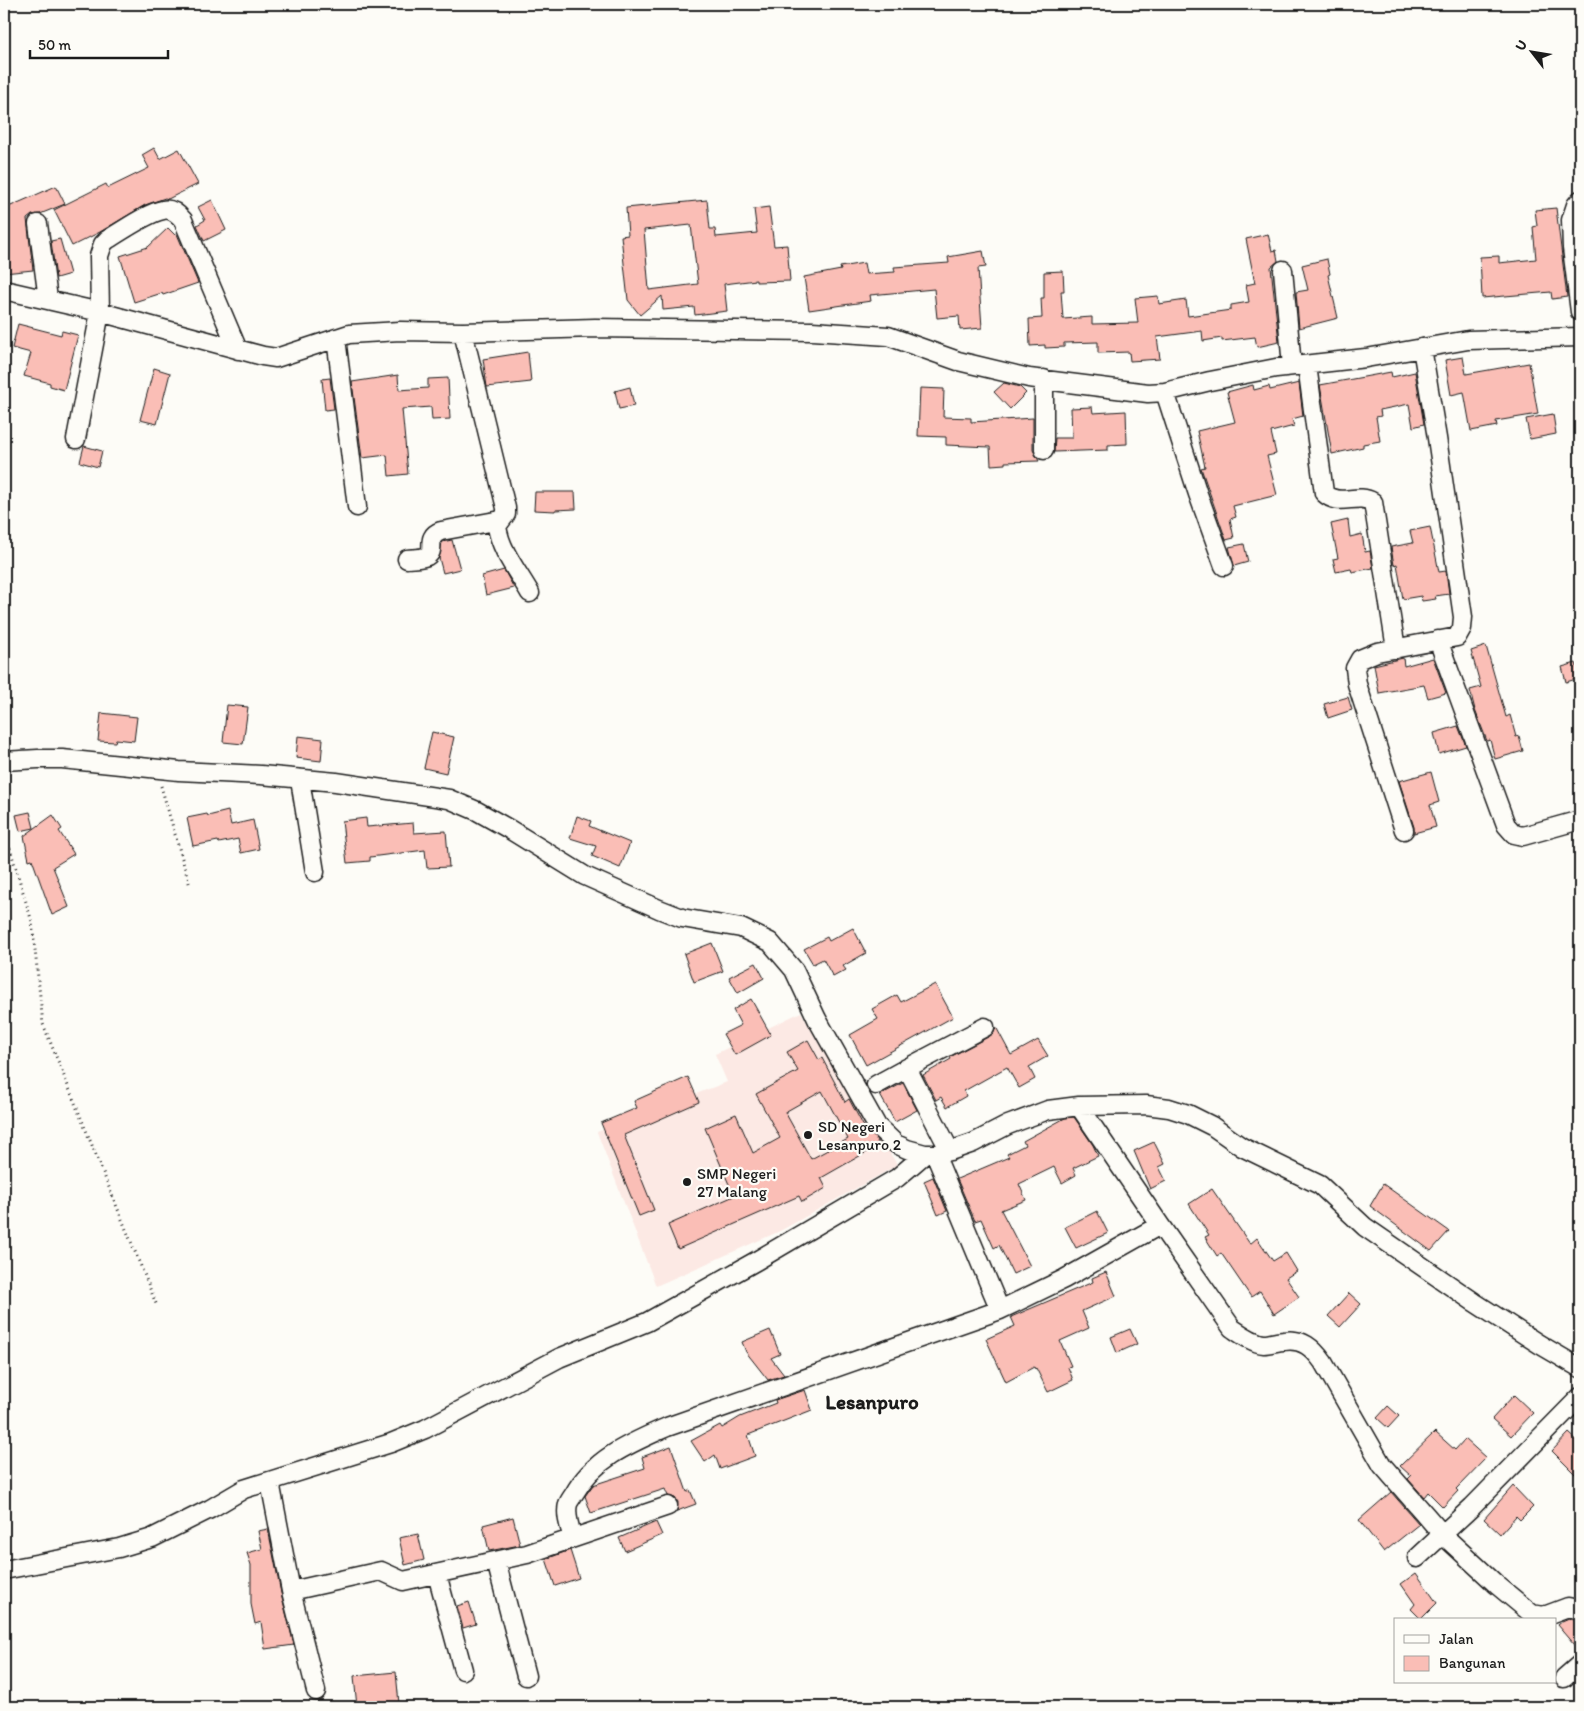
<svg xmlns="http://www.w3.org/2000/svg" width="1584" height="1711" viewBox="0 0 1584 1711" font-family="Itim,sans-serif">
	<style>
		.built { fill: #fce9e4 }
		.building { fill: #fabeb6; stroke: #1c1c1c; fill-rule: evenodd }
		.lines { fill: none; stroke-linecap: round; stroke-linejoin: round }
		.minor-casing { stroke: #1c1c1c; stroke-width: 21 }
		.path { stroke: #1c1c1c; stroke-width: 3; stroke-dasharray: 1 4; stroke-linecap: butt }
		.minor { stroke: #fdfcf7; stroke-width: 18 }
		.poi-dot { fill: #1c1c1c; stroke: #fdfcf7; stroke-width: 2 }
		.labels { text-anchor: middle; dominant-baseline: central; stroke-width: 4.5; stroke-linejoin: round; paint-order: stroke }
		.poi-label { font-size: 16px; fill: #1c1c1c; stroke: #fdfcf7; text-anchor: start }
		.district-label { font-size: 21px; font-weight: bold; fill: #1c1c1c; stroke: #fdfcf7 }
	</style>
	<rect width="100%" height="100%" fill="#fdfcf7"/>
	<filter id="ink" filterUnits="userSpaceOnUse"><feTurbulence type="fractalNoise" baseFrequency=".02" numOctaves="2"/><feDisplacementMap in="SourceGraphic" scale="10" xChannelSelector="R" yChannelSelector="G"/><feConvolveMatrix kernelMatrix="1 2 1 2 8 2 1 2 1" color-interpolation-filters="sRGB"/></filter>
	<g filter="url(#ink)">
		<!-- built -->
		<path class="built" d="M801,1012L828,1059L897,1164L894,1167L780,1231L656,1286L597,1132L727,1082L715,1054Z"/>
		<!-- building -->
		<path class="building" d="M154,148L160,159L179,149L198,184L168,199L165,198L145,205L100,232L72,246L54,210L106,184L108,188L149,168L142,155Z
			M56,186L65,204L40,214L32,215L27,219L33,270L4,273V209Z
			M212,200L226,230L204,241L197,225L205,220L198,207Z
			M707,200L710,229H715L716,237L757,233L754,209L769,207L774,246L787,245L790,281L756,282V280L724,284L727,311L695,315L694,307L663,310L662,296L640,315L628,300L621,236L628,235L626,208ZM691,225L698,284L649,290L644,230Z
			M1556,208L1567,297L1552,299L1551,292L1482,298L1480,257L1499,256V263L1536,259L1533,227L1537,226L1535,210Z
			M168,228L175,235L177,234L198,283L163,295L162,293L134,302L120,256L148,247Z
			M1268,234L1272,251L1276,250L1278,261L1271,267L1279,342L1257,347L1255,337L1222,341V338L1203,341L1202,331L1157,337L1160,359L1130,361L1129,352L1098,353V342L1064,343V347L1045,348V345L1030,346L1029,319L1042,318L1041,298H1044V272L1063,271L1064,291H1061L1063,319L1092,317V324L1138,323L1135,298L1158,296L1159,304L1186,300L1188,316L1231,310V305L1249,302L1246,285L1255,283L1246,239Z
			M60,239L70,274L56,278L51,241Z
			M983,251L986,267L978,268L982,328L960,330L959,316L937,318L934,289L870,295L871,301L809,310L804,277L841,270L840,267L864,263L866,274L895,272L894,267L949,263L948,257Z
			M1327,259L1330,274L1328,275L1338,318L1299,328L1296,292L1308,290L1302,265Z
			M18,324L61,335L62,331L78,335L64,390L50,386V383L24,376L31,353L12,348Z
			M528,352L531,382L487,387L483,359Z
			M1463,357L1466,374L1529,363L1538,414L1496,421L1497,426L1471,431L1464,392L1451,395L1445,360Z
			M154,368L170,373L157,424L140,420Z
			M1391,372L1392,377L1415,372L1424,424L1413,427L1409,404L1380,410L1381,416L1376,417L1380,441L1363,444V447L1332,454L1320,385Z
			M398,375L399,390L428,388V379L448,378L450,419L432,420L431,407L402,409L408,474L389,476L387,455L362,458L352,382Z
			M330,378L334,409L325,410L322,379Z
			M1004,383L1020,387L1026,393L1010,409L994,392Z
			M1299,383L1303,416L1292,419L1294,426L1271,432L1276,454L1267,456L1277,495L1233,506L1236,517L1230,519L1234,538L1226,540L1201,468L1205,467L1197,431L1235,422L1227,392L1253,385L1254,390L1269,386L1270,390Z
			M630,387L634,406L619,409L615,391Z
			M920,388L944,389L943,417L971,418V422L1033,418V450L1039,461L1005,462V464L991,465L990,447L946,445V437L918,436Z
			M1092,407L1093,413L1126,411L1127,444L1108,445V450L1054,452L1055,438H1072L1071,408Z
			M1553,414L1556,434L1530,439L1526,419Z
			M84,446L102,451L98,467L80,462Z
			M535,492H575L576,509L555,510V511L534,510Z
			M1348,520L1350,537L1362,534L1365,552L1370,551L1373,568L1352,572L1351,569L1336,572L1333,559L1338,558L1331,524Z
			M1430,527L1439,572L1446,571L1449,594L1435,596L1436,599L1422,601L1421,596L1403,599L1397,564L1394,565L1391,547L1413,543L1410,531Z
			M452,540L460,569L443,573L439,558L442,542Z
			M1244,544L1248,562L1234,566L1229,547Z
			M504,570L514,588L486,595L482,576Z
			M1486,646L1506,717L1510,715L1516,737L1519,736L1523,751L1495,759L1490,740L1487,741L1475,710L1470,690L1481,687L1471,651Z
			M1403,658L1404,666L1433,658L1446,693L1428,698L1424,685L1379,693L1374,665Z
			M1576,663L1580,678L1566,682L1562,667Z
			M1348,697L1352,710L1328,718L1324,704Z
			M227,705L248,707L243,744L223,742Z
			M101,713L137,717L134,741L116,739L115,742L98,741Z
			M1458,726L1466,746L1439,754L1434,733Z
			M432,732L454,737L446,773L424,768Z
			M298,736L323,739L321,761L296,758Z
			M1431,772L1439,802L1430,805L1436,827L1414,833V827L1399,781Z
			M228,811L231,825L253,820L259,849L241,853L238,839L219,843L218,841L193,846L187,818L207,814L208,816Z
			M30,812L34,828L20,831L16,815Z
			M53,815L62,829L59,831L74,854L53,867L69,907L52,915L32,859L29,860L24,836Z
			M577,816L591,821L589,826L630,843L620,868L592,856L596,846L570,838Z
			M366,818L367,827L413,823L414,833L446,831L449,867L427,868L425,850L370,857V861L347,863L342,821Z
			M853,928L866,953L843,966L846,970L833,977L823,959L813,964L804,949L827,937L829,941Z
			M712,943L723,971L694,982L684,954Z
			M756,963L764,978L738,993L729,977Z
			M935,984L953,1017L866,1065L850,1035L878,1019L872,1009L897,995L901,1002Z
			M751,999L771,1035L735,1055L723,1034L741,1025L733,1010Z
			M996,1027L1011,1055L1038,1040L1048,1056L1029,1067L1035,1079L1019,1088L1007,1067L964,1091L966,1096L947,1107L941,1097L936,1100L923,1075L951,1059L950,1057L990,1036L994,1033Z
			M808,1040L819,1060L822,1058L845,1102L849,1099L865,1129H866L876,1139L879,1145L821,1178L826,1188L802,1202L799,1196L678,1249L668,1225L734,1196L705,1128L736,1114L753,1153L780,1138L756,1094L798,1071L787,1052ZM822,1091L848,1139L811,1159L785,1112Z
			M688,1077L699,1102L624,1135L654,1210L639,1216L601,1123L637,1108L634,1101Z
			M903,1083L917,1110L895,1122L880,1095Z
			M1074,1117L1093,1145L1098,1156L1073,1168L1076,1175L1062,1183L1054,1167L1019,1184L1026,1200L1001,1210L1030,1266L1013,1274L999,1245L994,1248L981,1219L975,1221L957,1179L1009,1157L1007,1154L1025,1145L1023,1141L1065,1118Z
			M1154,1142L1165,1164L1159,1167L1166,1181L1150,1189L1134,1151Z
			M933,1177L947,1211L938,1215L924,1181Z
			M1383,1184L1449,1231L1431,1251L1370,1206Z
			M1212,1189L1250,1244L1257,1238L1273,1261L1286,1253L1297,1271L1286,1278L1299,1297L1274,1314L1260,1291L1251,1297L1221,1253L1217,1256L1205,1237L1209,1235L1189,1204Z
			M1097,1211L1108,1233L1076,1248L1065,1227Z
			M1106,1272L1116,1296L1082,1311L1089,1328L1060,1341L1071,1366L1068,1367L1073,1380L1048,1392L1036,1368L1035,1369L1034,1367L1006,1382L986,1339L1015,1326L1011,1317L1093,1282L1092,1278Z
			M1349,1293L1361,1304L1340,1327L1328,1316Z
			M1130,1329L1137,1344L1117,1353L1111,1337Z
			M770,1330L780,1354L771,1358L784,1375L768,1380L746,1352L742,1342Z
			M805,1390L812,1410L748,1435L755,1456L720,1469L715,1455L705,1462L691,1441L720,1425L722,1428L740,1417L776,1403L775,1400Z
			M1514,1395L1533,1413L1511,1436L1492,1419Z
			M1388,1406L1399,1416L1388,1428L1377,1418Z
			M1435,1432L1455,1450L1465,1439L1486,1458L1456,1489L1458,1491L1443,1507L1428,1492L1424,1497L1408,1479L1411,1476L1400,1466Z
			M1569,1433L1580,1443V1479L1552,1451Z
			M671,1446L687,1492L690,1490L696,1504L677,1511L678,1502L675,1498L668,1496L665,1489L591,1513L585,1496L593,1485L645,1468L642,1457Z
			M1513,1486L1533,1507L1520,1520L1516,1516L1500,1534L1484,1519Z
			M1391,1492L1419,1524L1384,1552L1359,1520Z
			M513,1517L520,1545L489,1551L483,1525Z
			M656,1522L662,1535L625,1551L619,1538Z
			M268,1529L281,1593L294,1645L265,1649L261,1622L255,1624L251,1604V1565L247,1553L262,1549L258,1531Z
			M418,1534L424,1560L405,1565L399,1538Z
			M570,1550L579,1578L555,1586L546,1559Z
			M1416,1573L1437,1603L1421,1619L1411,1609L1415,1604L1401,1584Z
			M469,1602L476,1624L463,1628L457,1606Z
			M1569,1618L1580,1622V1652L1557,1625L1562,1621Z
			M396,1672L399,1704L357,1707L354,1676Z"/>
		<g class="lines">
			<defs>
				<path id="minor" d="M1580,200L1576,205L1571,220L1572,248L1580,312
					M38,224L48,299
					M1283,270L1292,366
					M4,290L100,312L263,356L276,358L349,334L400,331L463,332L595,328L812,331L888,336L958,361L1029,378L1148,393L1165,392L1210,381L1276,368L1366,358L1468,340L1580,337
					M463,332L506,508V514L497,526C500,550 518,572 530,593
					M336,338L357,507
					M1307,365L1324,493C1340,508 1356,492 1373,502L1396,649
					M1165,392L1198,494L1224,566
					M76,439L100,312L99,256L103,244L107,240C120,232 149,212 163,210C171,208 178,214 183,220L238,350
					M1044,450V379
					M407,559C413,558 421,559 427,556C437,550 424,537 441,531L501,520
					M1438,640L1506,825L1514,834L1523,836L1580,820
					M4,761L38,759H62L179,771L261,775L336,782L449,799L477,811L509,829L585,876L659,909L682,918L741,928L770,942L794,970L817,1019L877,1126L896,1144L907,1149L925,1154H935L950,1151L973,1143L1008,1125L1048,1110L1079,1106L1146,1105L1169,1108L1188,1114L1212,1126L1242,1147L1320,1185L1365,1227L1474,1302L1539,1344L1580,1368
					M300,780L315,872
					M1404,830L1357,684L1355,668L1360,659L1377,652L1457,637L1462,628L1463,617L1437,438L1422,348
					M876,1085L907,1068
					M1079,1106L1160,1225L1232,1328C1241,1334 1253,1343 1264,1344C1270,1344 1278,1341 1284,1341C1302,1338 1313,1348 1323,1362L1382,1465L1443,1535L1497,1585L1532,1614L1544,1616L1568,1607L1577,1609L1580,1612
					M950,1151L907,1068L985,1027
					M935,1154L1000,1310
					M270,1482L291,1591L316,1691
					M573,1538C570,1528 565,1515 568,1504C569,1501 572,1497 574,1494C594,1458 631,1443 667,1427L1000,1310L1064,1279L1160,1225
					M1417,1558L1472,1507L1580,1397
					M496,1561L526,1676
					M4,1570L119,1548L152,1538L210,1509L244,1489L391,1443L425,1429L559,1358L647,1322L756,1261L897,1178L925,1154
					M437,1574L463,1670
					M291,1591L381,1571L403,1581L527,1554L668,1506
					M1564,1678L1580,1664"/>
			</defs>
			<!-- minor casing -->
			<use href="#minor" class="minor-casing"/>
			<!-- path -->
			<path class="path" d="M161,786L190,886
				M4,829L32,922L43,1024L157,1306"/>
			<!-- minor -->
			<use href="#minor" class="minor"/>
		</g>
	</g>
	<!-- markers -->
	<g class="poi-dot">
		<circle cx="808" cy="1135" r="5"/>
		<circle cx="687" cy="1182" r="5"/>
	</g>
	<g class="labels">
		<!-- poi labels -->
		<g class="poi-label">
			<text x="818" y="1126">SD Negeri<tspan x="818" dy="18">Lesanpuro 2</tspan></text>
			<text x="697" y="1173">SMP Negeri<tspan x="697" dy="18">27 Malang</tspan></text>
		</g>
		<!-- district labels -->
		<g class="district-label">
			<text x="872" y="1401">Lesanpuro</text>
		</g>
	</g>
	<!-- margin -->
	<rect width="1584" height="1711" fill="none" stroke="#fdfcf7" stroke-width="20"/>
	<rect x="10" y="10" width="1564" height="1691" fill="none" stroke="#1c1c1c" stroke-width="2" filter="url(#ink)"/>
	<!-- legend -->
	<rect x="1394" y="1618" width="162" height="65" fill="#fdfcf7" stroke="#a3a29f"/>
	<rect x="1404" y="1635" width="25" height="8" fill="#fdfcf7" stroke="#a3a29f"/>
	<text x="1439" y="1644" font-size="15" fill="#1c1c1c">Jalan</text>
	<rect x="1404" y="1656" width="25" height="15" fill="#fabeb6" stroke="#a3a29f"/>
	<text x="1439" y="1668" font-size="15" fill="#1c1c1c">Bangunan</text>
	<!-- north arrow -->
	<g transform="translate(1532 52) rotate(301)" stroke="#fdfcf7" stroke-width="4" paint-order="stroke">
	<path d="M0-4L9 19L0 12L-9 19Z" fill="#1c1c1c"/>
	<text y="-8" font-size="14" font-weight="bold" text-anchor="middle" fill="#1c1c1c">U</text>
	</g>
	<!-- scale -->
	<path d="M30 50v8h138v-8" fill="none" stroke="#1c1c1c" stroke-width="2.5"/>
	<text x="38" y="50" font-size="15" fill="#1c1c1c" stroke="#fdfcf7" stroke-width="4" paint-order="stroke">50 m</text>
</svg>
